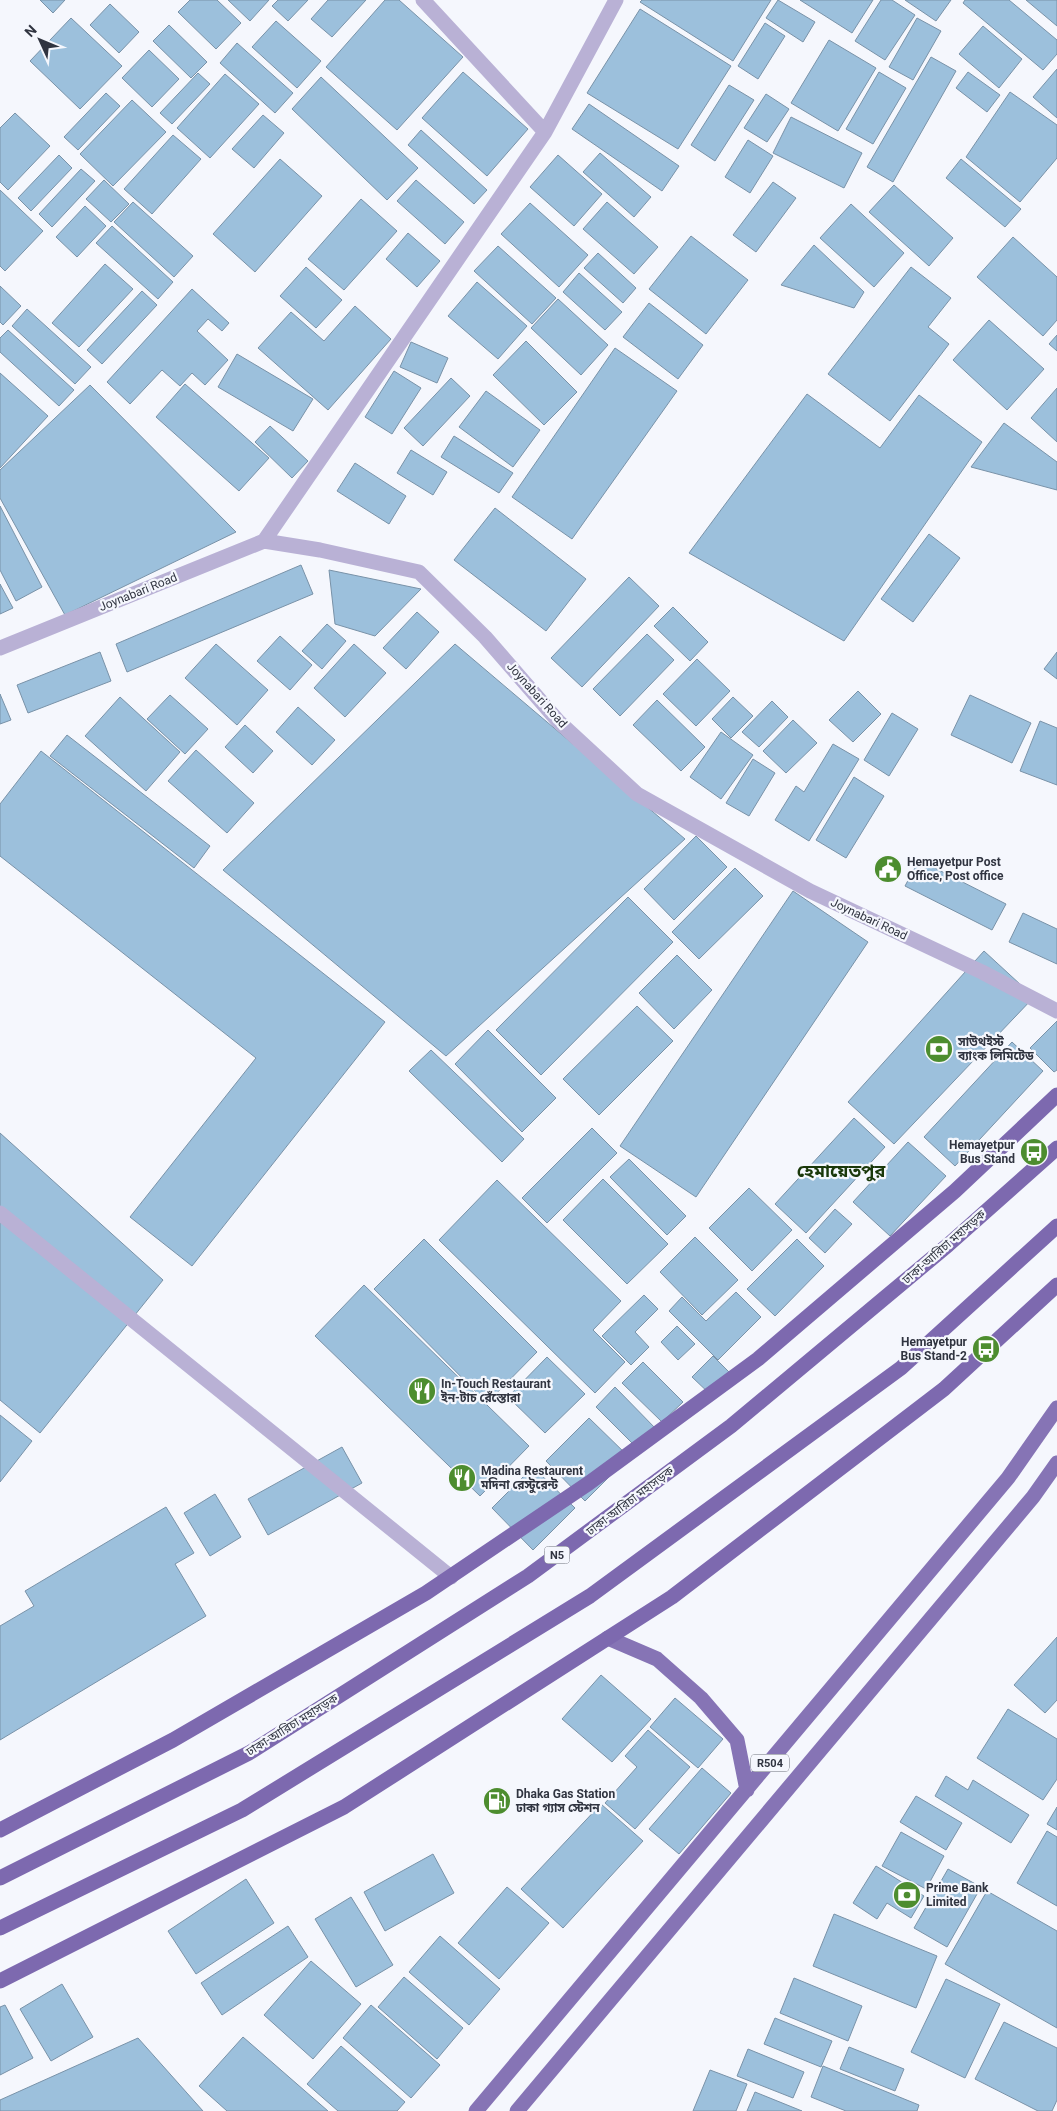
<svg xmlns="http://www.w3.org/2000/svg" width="1057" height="2111" viewBox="0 0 1057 2111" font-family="Roboto,'Noto Sans Bengali',sans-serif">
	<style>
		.building { fill: #9cc0dc; stroke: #7992a8 }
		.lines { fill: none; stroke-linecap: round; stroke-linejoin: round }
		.minor { stroke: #b9b1d5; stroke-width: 15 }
		.primary { stroke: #8674b5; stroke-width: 15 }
		.trunk { stroke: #7d69af; stroke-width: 15 }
		.labels { text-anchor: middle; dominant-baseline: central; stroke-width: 4.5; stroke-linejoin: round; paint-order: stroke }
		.shield { fill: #f5f7fd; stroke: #6b6e79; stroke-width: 1 }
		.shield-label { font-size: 11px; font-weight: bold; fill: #303440 }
		.street-label { font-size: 12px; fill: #303440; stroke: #f5f7fd }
		.poi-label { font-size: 12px; font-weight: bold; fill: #303440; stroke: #f5f7fd; text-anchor: start }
		.district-label { font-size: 18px; font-weight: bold; fill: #1a380a; stroke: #f5f7fd }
	</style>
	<rect width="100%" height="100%" fill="#f5f7fd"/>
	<!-- building -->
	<path class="building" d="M40,0H65L53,13Z
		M190,0H217L241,23L216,49L178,12Z
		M228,0H269L250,21Z
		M278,0H308L288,21L272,6Z
		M328,0H366L332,37L311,19Z
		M385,0H399L463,57L397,130L326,67Z
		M642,0H771L733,61L640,2Z
		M778,0L815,22L803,42L766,18Z
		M800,0H873L852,33Z
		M881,0H892L915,15L885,60L855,41Z
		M905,0H951L936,21Z
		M965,0H1009L1057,40V54L1043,70L963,3Z
		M1026,0H1057V26Z
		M110,4L139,32L119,53L90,25Z
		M640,9L731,66L678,149L587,93Z
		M71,18L122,66L80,109L30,61Z
		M917,18L941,31L913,80L889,67Z
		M276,21L321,61L297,88L252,47Z
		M765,23L785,36L758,79L738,66Z
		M169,25L207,62L191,78L153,41Z
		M983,26L1022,59L999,88L959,54Z
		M829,40L876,68L838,131L791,103Z
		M237,43L293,93L275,113L220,63Z
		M149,50L179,79L152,107L122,78Z
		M931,57L956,71L893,182L867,167Z
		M1057,69V118L1033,97Z
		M463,72L528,129L487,176L422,118Z
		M879,72L906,88L873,144L846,129Z
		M968,72L1000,95L987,112L956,88Z
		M198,73L210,84L172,124L160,113Z
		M225,74L259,104L210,158L177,128Z
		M321,77L418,168L387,200L292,109Z
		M729,85L754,100L715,161L691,145Z
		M1010,92L1057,125V158L1020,202L966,157Z
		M106,93L120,106L78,150L64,137Z
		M766,94L789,109L767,142L744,128Z
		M132,100L166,132L113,186L80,154Z
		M589,104L679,166L662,191L572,129Z
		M15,113L50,146L8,190L0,182V128Z
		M263,115L284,133L254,168L232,149Z
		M791,117L862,153L844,188L773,153Z
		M421,130L487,190L474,204L408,145Z
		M173,135L201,159L152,214L124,189Z
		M748,140L773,156L750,193L725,177Z
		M600,153L651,197L634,217L583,172Z
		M59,155L72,168L31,211L18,198Z
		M558,155L602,194L574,226L530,187Z
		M280,159L322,196L255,272L213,234Z
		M961,159L1021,209L1005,227L946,178Z
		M81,169L95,181L52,227L39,214Z
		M104,180L129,204L111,222L86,199Z
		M416,180L464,222L445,244L397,201Z
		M773,182L796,198L756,252L733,235Z
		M894,185L953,238L929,266L869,212Z
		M0,190L43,231L5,271L0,266Z
		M361,199L397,231L344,290L308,259Z
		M133,202L193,256L174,277L114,222Z
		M607,202L658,247L634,274L583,229Z
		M530,203L588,255L559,287L501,234Z
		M851,204L904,253L874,287L820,238Z
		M85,206L106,226L77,257L56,237Z
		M112,226L173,282L158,299L96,243Z
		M408,233L440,261L417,287L386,259Z
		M691,236L748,280L706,334L649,289Z
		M1013,237L1057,277V320L1043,336L977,277Z
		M814,245L864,292L854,308L781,285Z
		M498,246L556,298L532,324L474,271Z
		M598,253L636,288L623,303L584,268Z
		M105,264L133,289L79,347L52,323Z
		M306,267L342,300L316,328L280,296Z
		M911,267L951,298L928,327L949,344L890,421L828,374Z
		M579,273L622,312L605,330L563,292Z
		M477,282L527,326L498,359L448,316Z
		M0,286L21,306L3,325L0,322Z
		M192,289L229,323L222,331L208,319L197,331L228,360L205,385L192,373L180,386L162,370L130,404L107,382Z
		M142,291L157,305L102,364L87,350Z
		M558,299L608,345L581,375L531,328Z
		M649,303L703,345L678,379L623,337Z
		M355,306L391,339L328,410L258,348L291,312L324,341Z
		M27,309L91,367L75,384L12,326Z
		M989,320L1044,369L1007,410L953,360Z
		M8,330L74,390L59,406L0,352V338Z
		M1057,335V351L1049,344Z
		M526,341L577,392L544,425L493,375Z
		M411,342L448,358L437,383L400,367Z
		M615,348L677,391L572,539L512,497Z
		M237,354L313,399L293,431L218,387Z
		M394,371L421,388L392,434L365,417Z
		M0,373L48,416L0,468Z
		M451,378L470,396L423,446L404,428Z
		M185,384L269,458L239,491L156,417Z
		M90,385L236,532L65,615L0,498V470Z
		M1057,388V442L1031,418Z
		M486,391L540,430L513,467L459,427Z
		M807,394L880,448L919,395L982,442L844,641L689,553Z
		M1004,423L1057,462V490L971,467Z
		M270,426L308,461L292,478L255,442Z
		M454,436L513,473L499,493L441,457Z
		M411,450L447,472L433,495L397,473Z
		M355,463L406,496L389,524L337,491Z
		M0,506L42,587L16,601L0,570Z
		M495,508L586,579L546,631L454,560Z
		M929,534L960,558L913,622L881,599Z
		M301,565L313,594L127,672L116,644Z
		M329,570L421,589L375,636L335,624Z
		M629,577L659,606L582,687L551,658Z
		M0,584L13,608L0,614Z
		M673,607L708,642L690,661L654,626Z
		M417,612L439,632L406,669L383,648Z
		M327,624L346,641L322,669L302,651Z
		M647,634L674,660L620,716L593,689Z
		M280,636L312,665L290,690L257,661Z
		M216,644L268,690L237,725L185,678Z
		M354,644L386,673L345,717L314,688Z
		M455,644L685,839L446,1056L223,870Z
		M100,652L111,681L28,713L17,685Z
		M1057,652V679L1044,669Z
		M697,659L730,691L696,726L663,694Z
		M858,691L881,714L853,742L829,720Z
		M0,694L11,720L0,724Z
		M170,695L208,729L185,754L147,719Z
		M970,695L1031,723L1012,763L951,735Z
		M120,697L180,752L146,791L85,736Z
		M733,697L753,716L731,738L712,719Z
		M657,700L705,747L681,771L633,725Z
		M772,701L788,717L759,747L742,732Z
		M298,707L335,740L312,765L276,732Z
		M892,713L918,729L889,776L864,760Z
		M793,720L817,743L786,773L763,751Z
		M1040,721L1057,728V785L1020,771Z
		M245,725L273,751L253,773L225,747Z
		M721,732L753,755L721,799L690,777Z
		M67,735L210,846L194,868L50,756Z
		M833,744L859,759L809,841L775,820L796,786L804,792Z
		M196,750L254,803L227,833L168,781Z
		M41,751L385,1022L192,1266L130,1217L256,1058L0,856V804Z
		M753,759L775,773L749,816L726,803Z
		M854,777L884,796L846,858L816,840Z
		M696,836L727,867L674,920L644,889Z
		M919,860L1006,904L992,930L905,886Z
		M735,868L763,896L699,959L672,932Z
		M793,891L868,942L696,1197L620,1146Z
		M628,897L673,942L541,1075L496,1030Z
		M1023,913L1057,929V964L1009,942Z
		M984,951L1034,997L894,1144L848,1102Z
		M677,955L712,990L674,1029L639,993Z
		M637,1006L673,1041L599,1115L563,1079Z
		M1057,1021V1070L1054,1072L1030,1048Z
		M488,1030L556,1098L522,1132L455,1064Z
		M1012,1042L1043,1071L955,1166L924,1137Z
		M431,1050L524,1139L502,1162L409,1071Z
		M854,1118L885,1147L806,1233L775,1204Z
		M592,1128L617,1153L547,1223L522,1198Z
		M0,1133L163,1280L40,1433L0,1400Z
		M908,1142L946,1176L890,1236L853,1202Z
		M629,1159L686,1216L667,1235L610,1177Z
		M603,1179L668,1244L627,1284L563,1220Z
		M497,1180L621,1301L593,1330L625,1362L595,1393L439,1240Z
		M749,1188L792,1230L752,1271L709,1228Z
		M835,1209L852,1224L825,1253L809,1238Z
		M695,1237L738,1280L702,1315L660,1272Z
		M424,1239L537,1352L487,1403L374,1289Z
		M797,1239L824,1266L775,1316L747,1289Z
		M364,1285L529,1446L480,1496L315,1336Z
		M736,1292L761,1317L718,1360L669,1311L682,1297L706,1321Z
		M644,1295L658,1309L635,1332L649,1347L631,1365L602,1336Z
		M677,1326L695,1344L678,1360L661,1342Z
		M713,1356L733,1376L712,1396L692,1377Z
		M547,1357L585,1394L545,1433L508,1397Z
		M643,1362L683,1402L662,1422L622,1383Z
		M615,1387L658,1431L639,1450L596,1407Z
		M0,1415L32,1441L0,1482Z
		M589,1418L629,1457L585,1501L546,1461Z
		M342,1447L362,1483L268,1535L248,1499Z
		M533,1467L575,1508L533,1550L492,1508Z
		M215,1494L241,1537L210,1556L184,1513Z
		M166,1507L194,1553L175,1564L206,1616L0,1740V1626L34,1606L25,1591Z
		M1057,1637V1700L1045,1713L1014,1685Z
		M601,1675L651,1719L612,1762L562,1719Z
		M675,1698L723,1739L698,1768L650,1727Z
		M1008,1709L1057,1739V1779L1043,1800L977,1758Z
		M648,1730L690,1767L635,1829L605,1803L637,1767L625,1756Z
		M702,1768L731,1793L679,1854L649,1829Z
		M946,1776L968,1790L973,1780L1029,1815L1011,1843L935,1796Z
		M916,1796L962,1823L946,1850L900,1822Z
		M601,1804L643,1841L563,1928L521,1889Z
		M1057,1807V1830L1047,1824Z
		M1047,1831L1057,1837V1906L1017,1883Z
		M901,1832L944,1856L926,1889L882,1866Z
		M433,1854L454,1893L385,1931L364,1892Z
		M876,1866L924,1896L911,1918L887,1903L877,1919L853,1903Z
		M948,1869L981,1887L947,1947L914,1928Z
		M246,1879L274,1923L196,1974L168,1931Z
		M507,1887L549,1923L499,1979L458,1943Z
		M987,1891L1057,1931V2028L945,1964Z
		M351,1897L393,1965L356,1987L315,1919Z
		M834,1914L937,1956L916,2008L813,1966Z
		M288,1926L308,1957L222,2015L201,1983Z
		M440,1936L500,1989L469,2025L409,1972Z
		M311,1961L361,2004L313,2059L264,2015Z
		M404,1977L463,2028L437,2059L378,2007Z
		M794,1978L862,2006L848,2041L780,2013Z
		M946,1979L1000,2004L965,2078L911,2052Z
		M62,1984L93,2037L51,2061L20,2009Z
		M5,2005L33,2058L0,2075V2007Z
		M371,2005L440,2065L411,2098L343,2038Z
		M775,2018L832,2041L821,2067L764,2044Z
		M1004,2022L1057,2048V2100L1052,2111H1038L975,2079Z
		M243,2037L328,2111H227L199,2086Z
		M138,2038L203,2111H0V2100Z
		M341,2046L405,2102L397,2111H338L307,2084Z
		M849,2047L904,2069L895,2091L840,2069Z
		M748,2049L804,2072L793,2098L737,2076Z
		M823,2066L919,2105L917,2111H846L811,2097Z
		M710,2070L747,2084L736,2111H693Z
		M755,2092L802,2111H747Z"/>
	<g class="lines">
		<!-- minor -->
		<path class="minor" d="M423,0L545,132
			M264,541L545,132L616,0
			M0,648L264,541L320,550L419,572L485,637L558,721L637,794L810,891L982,972L1057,1011
			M0,1213L451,1577"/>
		<!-- primary -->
		<path class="primary" d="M608,1638L657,1659L701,1698L737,1740L747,1790
			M476,2111L1008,1478L1057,1408
			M517,2111L1033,1497L1057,1463"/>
		<!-- trunk -->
		<path class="trunk" d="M0,1830L173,1740L426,1593L589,1483L758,1359L955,1191L1057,1095
			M0,1878L249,1753L528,1576L731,1426L948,1245L1057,1148
			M0,1928L242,1810L590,1596L901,1368L1057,1226
			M0,1981L344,1807L672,1597L944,1389L1057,1285"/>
	</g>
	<!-- icons -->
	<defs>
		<symbol id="civic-disc" viewBox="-11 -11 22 22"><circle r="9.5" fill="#4d8d2f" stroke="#f5f7fd"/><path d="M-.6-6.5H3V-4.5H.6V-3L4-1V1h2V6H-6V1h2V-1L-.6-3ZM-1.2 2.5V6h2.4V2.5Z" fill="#fff"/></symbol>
		<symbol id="bank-disc" viewBox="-11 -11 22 22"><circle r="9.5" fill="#4d8d2f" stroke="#f5f7fd"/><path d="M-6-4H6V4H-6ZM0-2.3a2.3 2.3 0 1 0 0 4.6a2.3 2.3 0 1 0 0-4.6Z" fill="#fff"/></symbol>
		<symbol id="bus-disc" viewBox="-11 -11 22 22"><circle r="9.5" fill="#4d8d2f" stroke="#f5f7fd"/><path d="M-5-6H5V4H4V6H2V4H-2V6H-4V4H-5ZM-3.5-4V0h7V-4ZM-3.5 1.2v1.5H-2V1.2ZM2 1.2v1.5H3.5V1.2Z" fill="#fff"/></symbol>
		<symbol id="restaurant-disc" viewBox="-11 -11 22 22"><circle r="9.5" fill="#4d8d2f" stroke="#f5f7fd"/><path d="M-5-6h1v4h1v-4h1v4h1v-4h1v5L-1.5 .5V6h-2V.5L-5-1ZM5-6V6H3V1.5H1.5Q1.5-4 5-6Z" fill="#fff"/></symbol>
		<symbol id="fuel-disc" viewBox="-11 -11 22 22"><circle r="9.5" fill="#4d8d2f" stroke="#f5f7fd"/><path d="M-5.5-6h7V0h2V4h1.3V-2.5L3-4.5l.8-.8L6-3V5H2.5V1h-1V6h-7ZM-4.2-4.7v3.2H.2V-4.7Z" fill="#fff"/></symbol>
	</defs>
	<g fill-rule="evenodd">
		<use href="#civic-disc" x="872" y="853" width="32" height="32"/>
		<use href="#bank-disc" x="923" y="1033" width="32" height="32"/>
		<use href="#bus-disc" x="1018" y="1136" width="32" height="32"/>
		<use href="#bus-disc" x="970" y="1333" width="32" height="32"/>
		<use href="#restaurant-disc" x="406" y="1375" width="32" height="32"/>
		<use href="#restaurant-disc" x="446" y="1462" width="32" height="32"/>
		<use href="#fuel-disc" x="481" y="1785" width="32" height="32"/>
		<use href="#bank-disc" x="891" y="1879" width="32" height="32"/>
	</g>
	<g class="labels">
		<!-- shield labels -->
		<g class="shield">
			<rect x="544.5" y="1546.5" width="25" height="17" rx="4"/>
			<rect x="751" y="1754.5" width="38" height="17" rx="4"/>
		</g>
		<g class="shield-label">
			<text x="557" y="1555">N5</text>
			<text x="770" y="1763">R504</text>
		</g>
		<!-- street labels -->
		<g class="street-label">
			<text transform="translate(138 592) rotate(-22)">Joynabari Road</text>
			<text transform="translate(537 695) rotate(48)">Joynabari Road</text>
			<text transform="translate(869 919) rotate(25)">Joynabari Road</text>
			<text transform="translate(944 1247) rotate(-41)">ঢাকা-আরিচা মহাসড়ক</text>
			<text transform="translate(630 1501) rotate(-37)">ঢাকা-আরিচা মহাসড়ক</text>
			<text transform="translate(292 1725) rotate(-32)">ঢাকা-আরিচা মহাসড়ক</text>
		</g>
		<!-- poi labels -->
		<g class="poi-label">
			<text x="907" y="862">Hemayetpur Post<tspan x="907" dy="14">Office, Post office</tspan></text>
			<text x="958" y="1042">সাউথইস্ট<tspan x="958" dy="14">ব্যাংক লিমিটেড</tspan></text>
			<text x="1015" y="1145" text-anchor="end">Hemayetpur<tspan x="1015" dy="14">Bus Stand</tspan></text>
			<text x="967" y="1342" text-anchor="end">Hemayetpur<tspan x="967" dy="14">Bus Stand-2</tspan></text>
			<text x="441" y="1384">In-Touch Restaurant<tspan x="441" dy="14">ইন-টাচ রেঁস্তোরা</tspan></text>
			<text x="481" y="1471">Madina Restaurent<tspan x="481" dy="14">মদিনা রেস্টুরেন্ট</tspan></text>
			<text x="516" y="1794">Dhaka Gas Station<tspan x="516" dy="14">ঢাকা গ্যাস স্টেশন</tspan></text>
			<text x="926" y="1888">Prime Bank<tspan x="926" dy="14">Limited</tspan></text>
		</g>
		<!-- district labels -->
		<g class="district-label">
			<text x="841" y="1170">হেমায়েতপুর</text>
		</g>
	</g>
	<!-- north arrow -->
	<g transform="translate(40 40) rotate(314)" stroke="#f5f7fd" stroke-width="4" paint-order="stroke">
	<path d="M0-4L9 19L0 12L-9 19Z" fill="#303440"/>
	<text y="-8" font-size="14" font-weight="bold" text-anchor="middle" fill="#303440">N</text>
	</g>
</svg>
